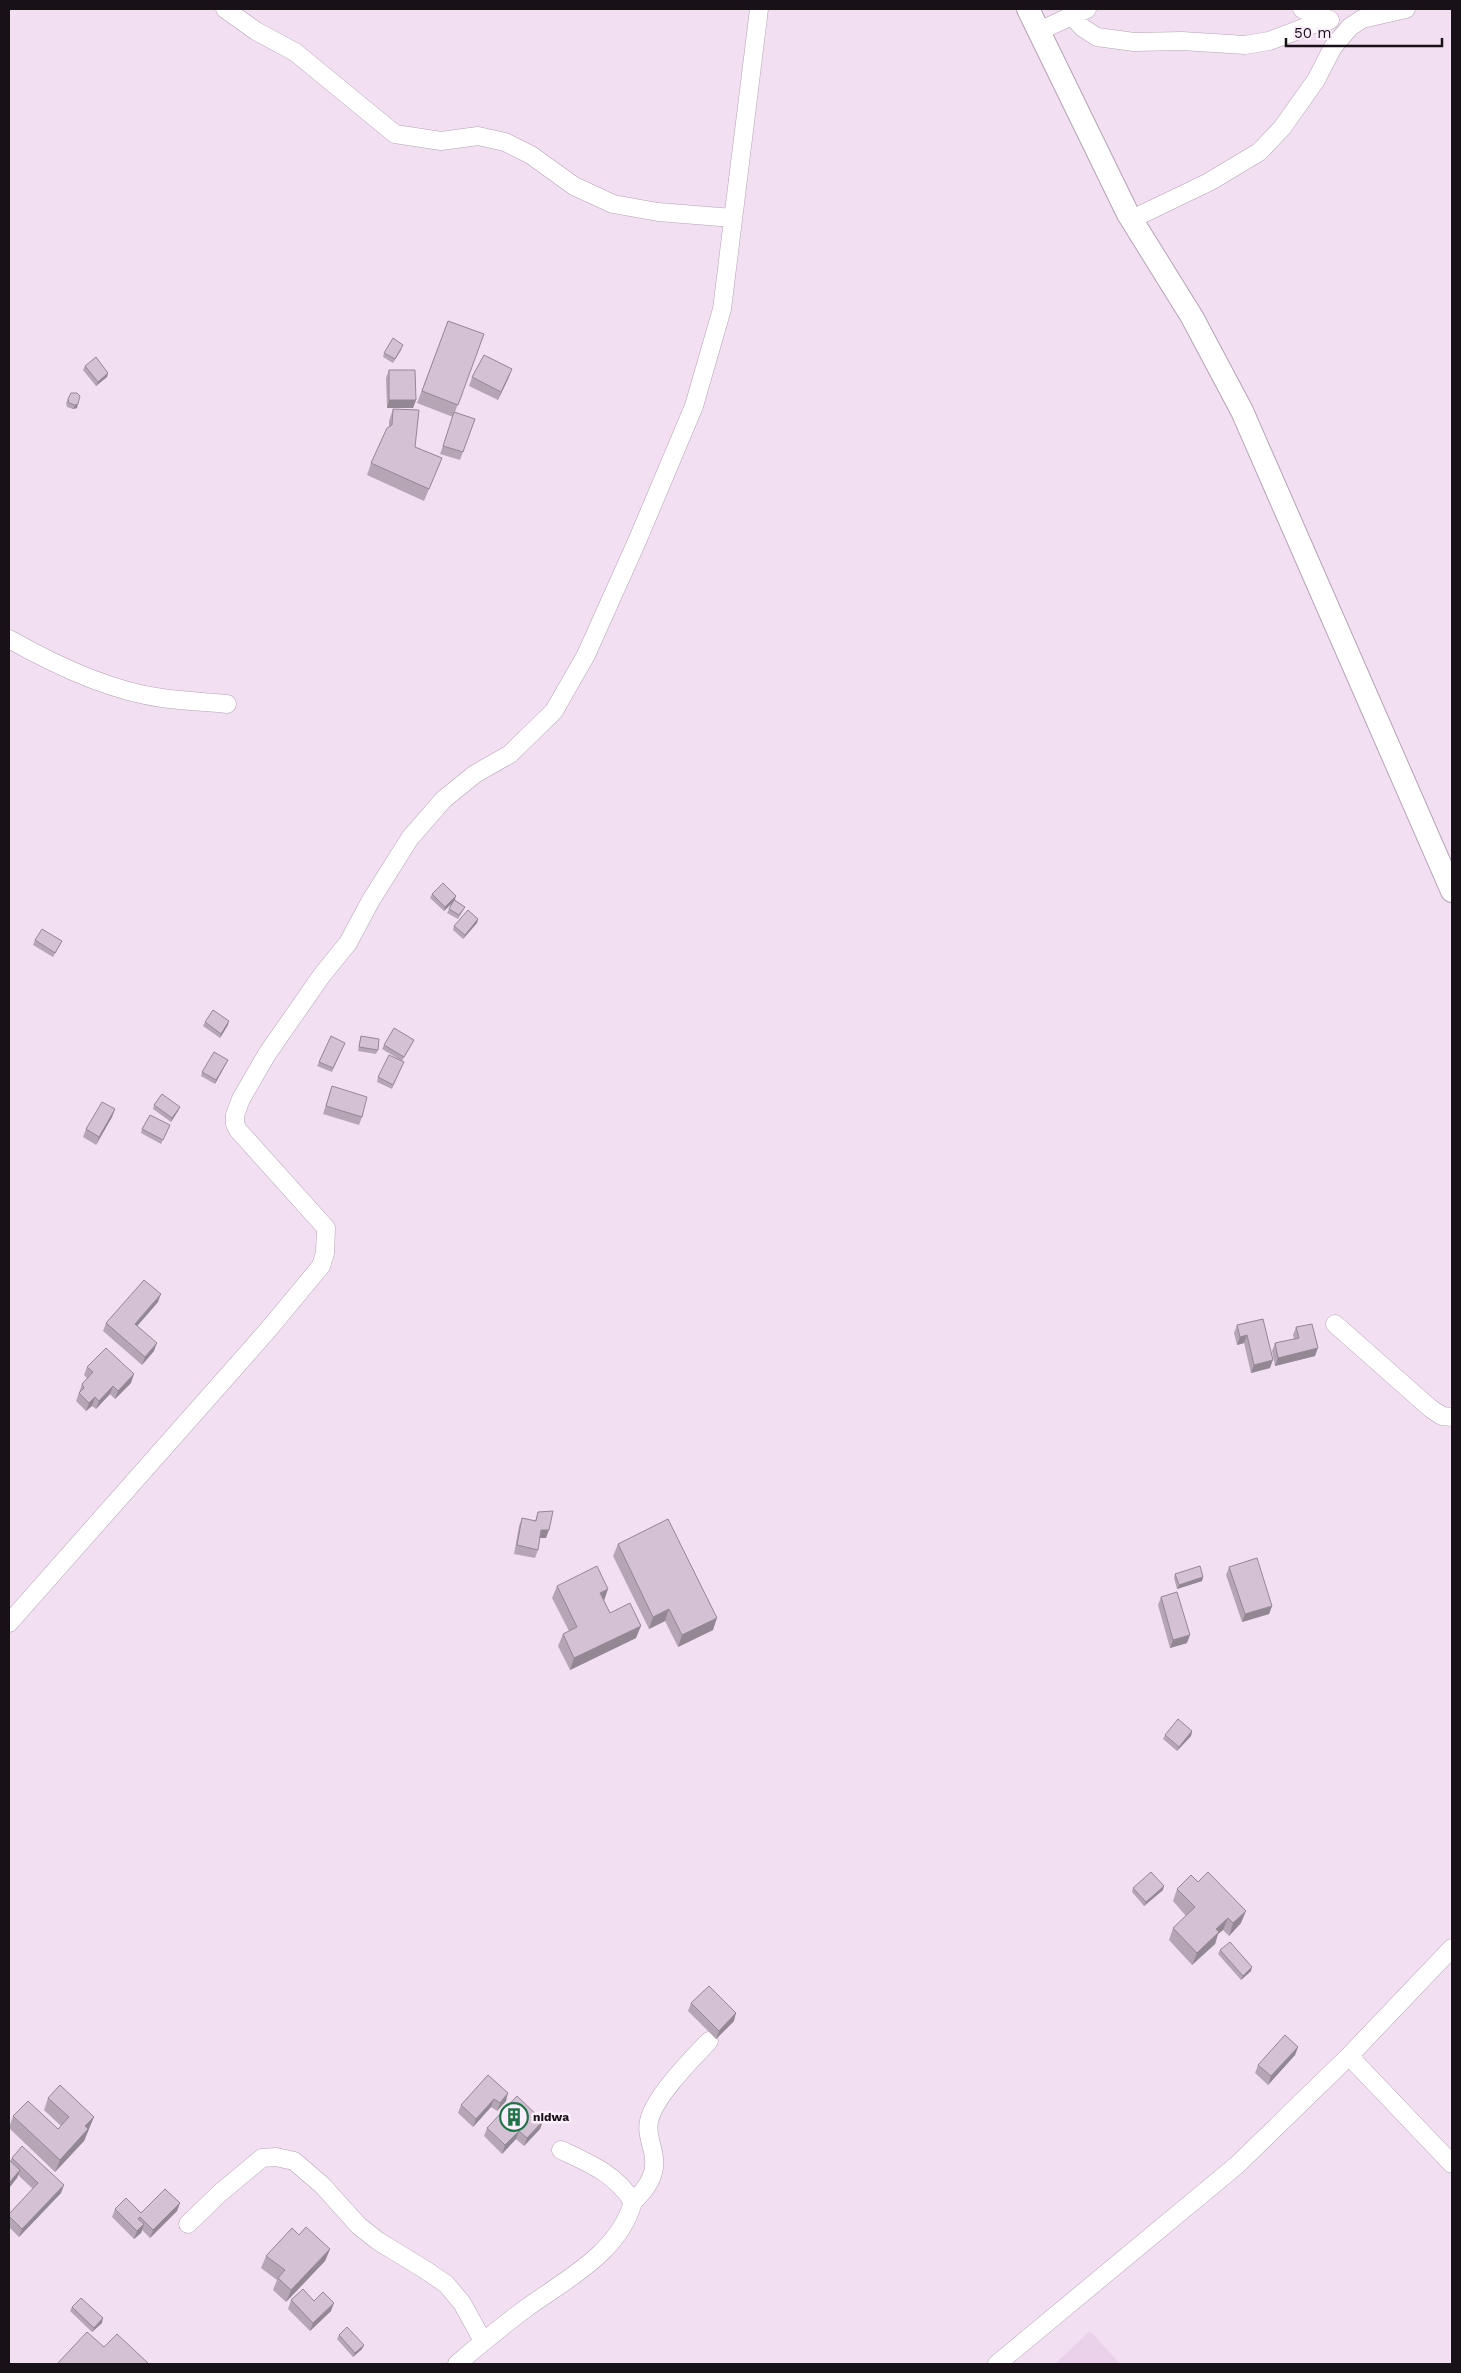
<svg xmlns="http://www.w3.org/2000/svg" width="1461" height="2373" viewBox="0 0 1461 2373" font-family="'Work Sans',sans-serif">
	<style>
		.built { fill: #ead2ea }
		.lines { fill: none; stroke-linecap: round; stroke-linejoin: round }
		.minor-casing { stroke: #b4a3b4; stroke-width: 19 }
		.tertiary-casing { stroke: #b4a3b4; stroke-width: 24 }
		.minor { stroke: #fff; stroke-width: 18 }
		.tertiary { stroke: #fff; stroke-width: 22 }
		.wall { fill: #b6a6b5 }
		.shaded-wall { fill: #948794 }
		.building { fill: #d4c1d3; stroke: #948794 }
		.labels { text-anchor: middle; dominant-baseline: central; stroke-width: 5; stroke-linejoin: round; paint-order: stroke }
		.poi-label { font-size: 12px; font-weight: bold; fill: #181218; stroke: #fdeefd; text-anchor: start }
	</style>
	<rect width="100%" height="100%" fill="#f2e0f2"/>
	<!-- built -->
	<path class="built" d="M1090,2331L1120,2364H1055Z"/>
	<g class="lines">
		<defs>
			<path id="minor" d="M225,9L256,31L295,52L395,134L441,141L478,136L505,142L531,155L574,186L613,204L658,212L733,218
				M1302,9L1330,20
				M1072,16L1083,28L1097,37L1134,42L1182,41L1245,45L1269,41L1327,19
				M1039,31L1087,9
				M1132,219L1209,182L1259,152L1282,128L1316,80L1333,47L1350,27L1362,19L1406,9
				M9,639C55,665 109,691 162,698C184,701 206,702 227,704
				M1335,1324L1430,1408L1442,1416L1452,1417
				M9,1623L268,1330L321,1266L325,1253L326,1228L238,1130L235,1124V1115L241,1099L267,1054L322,975L348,943L371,900L410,838L444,799L475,774L510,754L554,711L586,655L638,539L694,406L722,309L759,9
				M1349,2056L1452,2164
				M633,2202C645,2190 656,2177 654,2159C653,2145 646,2135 649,2121C654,2097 692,2059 709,2041
				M188,2224L220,2193L262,2158L276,2157L294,2161L322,2185L359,2226L378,2241L424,2269L446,2284L462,2303L483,2341
				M457,2364C479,2345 501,2327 525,2309C565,2280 619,2253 633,2202C616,2174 589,2163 561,2150
				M997,2364L1237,2165L1349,2056L1452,1948"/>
			<path id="tertiary" d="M1028,9L1128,214L1192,317L1242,411L1452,891"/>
		</defs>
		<!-- minor casing -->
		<use href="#minor" class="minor-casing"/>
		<!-- tertiary casing -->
		<use href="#tertiary" class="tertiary-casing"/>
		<!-- minor -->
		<use href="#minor" class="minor"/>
		<!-- tertiary -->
		<use href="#tertiary" class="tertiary"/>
	</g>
	<!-- wall -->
	<path class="wall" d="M448,321L484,334L455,412L475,419L460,460L440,454L453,417L417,403Z
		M402,349L393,363L383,357L384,353Z
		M85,366L108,373L107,377L96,386L83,370Z
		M389,370L416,400L413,408H387L386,378Z
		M472,377H509L498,400L469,386Z
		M68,399L77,408L73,409L67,407L66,403Z
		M393,409L415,447L442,458L424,501L367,475L371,463L389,427V421Z
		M432,894L455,900L465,907L463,911L458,919L447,913L453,902L444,911L430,898Z
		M478,919L477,923L463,939L453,930L454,926Z
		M35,940L60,945L53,957L33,945Z
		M205,1022L228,1025L220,1038L203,1026Z
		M361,1036L378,1050L376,1054L358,1051L360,1040Z
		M345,1043L332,1072L317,1066L319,1062Z
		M412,1044L402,1061L382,1049L384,1045Z
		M228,1060L215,1084L201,1076L202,1072Z
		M402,1066L392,1089L377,1082L378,1077Z
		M332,1086L362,1117L359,1125L323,1114Z
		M154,1105L180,1107L178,1111L171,1122L153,1109Z
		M115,1109L112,1117L96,1145L83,1137L86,1129Z
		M170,1125L161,1144L141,1133L142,1129Z
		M158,1302L137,1326L154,1351L142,1365L103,1331L106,1323Z
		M1263,1319L1270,1368L1251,1373L1244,1343L1237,1345L1234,1333L1237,1325Z
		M1296,1327L1315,1356L1275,1366L1272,1351L1275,1343L1294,1339L1293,1335Z
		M87,1367L131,1383L115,1399L110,1394L96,1409L92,1406L86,1411L76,1401L82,1384L87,1378L84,1375Z
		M538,1512L546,1538H540L538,1550L535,1558L514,1554L519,1526L522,1518L535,1521Z
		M618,1544L713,1630L678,1647L665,1621L649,1629L613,1556Z
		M1229,1567L1272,1606L1269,1614L1242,1622L1226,1575Z
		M1175,1574L1203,1577L1202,1581L1177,1589L1174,1578Z
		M557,1586L604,1601L610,1613L636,1638L570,1670L558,1646L563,1634L569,1631L552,1598Z
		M1161,1597L1187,1643L1170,1648L1158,1605Z
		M1192,1731L1191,1736L1177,1751L1163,1739L1165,1735Z
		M1133,1888L1163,1890L1144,1906L1132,1892Z
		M1177,1889L1241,1923L1229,1936L1223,1930L1218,1934L1215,1944L1192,1965L1169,1940L1173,1928L1186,1916L1173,1901Z
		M1220,1950L1251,1971L1241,1980L1218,1954Z
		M691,2003L734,2021L716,2039L688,2011Z
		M1298,2047L1295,2055L1268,2085L1255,2073L1258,2065Z
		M488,2075L506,2101L497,2111L491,2107L473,2127L458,2113L461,2105Z
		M48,2098L89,2129L88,2131L84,2141L55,2172L9,2128L13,2116L58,2129L61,2126L44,2110Z
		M543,2121L540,2129L524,2146L516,2139L502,2154L484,2136L487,2128Z
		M12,2158L61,2193L19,2237L9,2227V2214L33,2189L18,2175L17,2178L9,2188V2160L10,2161Z
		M180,2203L177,2211L150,2238L142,2230L141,2233L134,2239L112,2217L115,2209L141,2213Z
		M299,2235L330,2249L325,2261L286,2302L273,2290L277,2280L261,2268L266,2256Z
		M291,2300L314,2301L331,2311L310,2331L288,2309Z
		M72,2307L102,2323L92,2332L70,2311Z
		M339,2335L364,2345L362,2349L353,2357L337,2339Z"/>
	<!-- shaded-wall -->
	<path class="shaded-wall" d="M512,369L509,377L498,400L501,392Z
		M108,373L107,377L96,386L98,382Z
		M389,400H416L413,408H387Z
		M78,404L77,408L73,409L75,405Z
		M456,896L455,900L444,911L445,907Z
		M478,919L477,923L463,939L465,935Z
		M229,1021L228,1025L220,1038L221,1034Z
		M228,1060L226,1064L215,1084L216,1080Z
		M180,1107L178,1111L171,1122L172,1118Z
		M115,1109L112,1117L96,1145L99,1137Z
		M161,1294L158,1302L132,1332L135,1324Z
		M1247,1335L1244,1343L1237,1345L1240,1337Z
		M157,1343L154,1351L142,1365L145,1357Z
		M1318,1348L1315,1356L1275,1366L1278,1358Z
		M1273,1360L1270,1368L1251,1373L1254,1365Z
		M134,1374L131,1383L115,1399L118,1391Z
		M113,1386L110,1394L96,1409L99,1401Z
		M95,1397L92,1406L86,1411L89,1403Z
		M541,1530H549L546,1538H538Z
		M1203,1577L1202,1581L1177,1589L1179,1585Z
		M608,1589L604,1601L600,1593Z
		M1272,1606L1269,1614L1242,1622L1245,1614Z
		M669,1609L665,1621L649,1629L653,1617Z
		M717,1618L713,1630L678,1647L682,1635Z
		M641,1626L636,1638L570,1670L574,1658Z
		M1190,1635L1187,1643L1170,1648L1173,1640Z
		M1192,1731L1191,1736L1177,1751L1179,1747Z
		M1164,1886L1163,1890L1144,1906L1146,1902Z
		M1246,1911L1241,1923L1229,1936L1233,1923Z
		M1228,1918L1223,1930L1218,1934L1215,1944L1192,1965L1197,1953L1216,1929Z
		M1252,1967L1251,1971L1241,1980L1243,1976Z
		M736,2013L734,2021L716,2039L719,2031Z
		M1298,2047L1295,2055L1268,2085L1271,2076Z
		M508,2093L506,2101L497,2111L500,2103Z
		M494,2099L491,2107L473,2127L476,2119Z
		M94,2117L84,2141L55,2172L60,2160L85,2126Z
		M543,2121L540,2129L524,2146L527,2138Z
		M519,2131L516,2139L502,2154L505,2145Z
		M20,2170L17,2178L9,2188V2183Z
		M64,2185L61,2193L19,2237L22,2229Z
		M180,2203L177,2211L150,2238L153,2230Z
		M144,2224L141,2233L134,2239L137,2231Z
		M330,2249L325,2261L286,2302L291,2290Z
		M334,2303L331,2311L310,2331L313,2323Z
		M103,2318L102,2323L92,2332L94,2328Z
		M364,2345L362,2349L353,2357L355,2353Z"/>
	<!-- building -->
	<path class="building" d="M448,321L484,334L458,405L422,391Z
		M393,338L403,345L395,359L384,353Z
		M484,355L512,369L501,392L472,377Z
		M96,357L108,373L98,382L85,366Z
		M389,370H415L416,400H389Z
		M71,393H77L80,396L78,404L75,405L69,403L68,399Z
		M393,409L419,410L415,447L442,458L429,489L371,463L387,428L392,425Z
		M454,412L475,419L463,452L443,446Z
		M443,883L456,896L445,907L432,894Z
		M454,900L465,907L459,915L449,909Z
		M468,910L478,919L465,935L454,926Z
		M42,929L62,941L55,953L35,940Z
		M213,1010L229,1021L221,1034L205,1022Z
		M394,1028L414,1040L404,1057L384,1045Z
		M331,1036L345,1043L333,1068L319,1062Z
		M361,1036L379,1039L378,1050L359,1047Z
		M214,1052L228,1060L216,1080L202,1072Z
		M389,1055L404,1062L393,1085L378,1077Z
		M332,1086L367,1097L362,1117L326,1106Z
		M162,1094L180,1107L172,1118L154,1105Z
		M102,1102L115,1109L99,1137L86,1129Z
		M150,1115L170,1125L163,1140L142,1129Z
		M144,1280L161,1294L135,1324L157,1343L145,1357L106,1323Z
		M1263,1319L1273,1360L1254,1365L1247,1335L1240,1337L1237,1325Z
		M1312,1324L1318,1348L1278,1358L1275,1343L1299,1338L1296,1327Z
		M106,1348L134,1374L118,1391L113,1386L99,1401L95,1397L89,1403L79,1393L84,1388L82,1384L93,1372L87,1367Z
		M553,1511L549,1530H541L538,1550L517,1545L522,1518L536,1521L538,1512Z
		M668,1519L717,1618L682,1635L669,1609L653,1617L618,1544Z
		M1257,1558L1272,1606L1245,1614L1229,1567Z
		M597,1566L608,1589L600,1593L610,1613L630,1603L641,1626L574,1658L563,1634L577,1627L557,1586Z
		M1200,1566L1203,1577L1179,1585L1175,1574Z
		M1177,1592L1190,1635L1173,1640L1161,1597Z
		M1178,1719L1192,1731L1179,1747L1165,1735Z
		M1151,1872L1164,1886L1146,1902L1133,1888Z
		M1208,1872L1246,1911L1233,1923L1228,1918L1216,1929L1219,1932L1197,1953L1173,1928L1195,1907L1177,1889L1191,1875L1198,1882Z
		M1230,1942L1252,1967L1243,1976L1220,1950Z
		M709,1986L736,2013L719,2031L691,2003Z
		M1285,2035L1298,2047L1271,2076L1258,2065Z
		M488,2075L508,2093L500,2103L494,2099L476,2119L461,2105Z
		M60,2085L94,2117L85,2126L88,2129L60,2160L13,2116L28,2101L58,2129L69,2117L48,2098Z
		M517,2096L543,2121L527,2138L519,2131L505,2145L487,2128Z
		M22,2146L64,2185L22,2229L9,2216V2214L38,2183L12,2158Z
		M9,2160L20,2170L9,2183Z
		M165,2189L180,2203L153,2230L140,2217L138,2219L144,2224L137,2231L115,2209L126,2198L141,2213Z
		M306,2227L330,2249L291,2290L278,2278L285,2270L266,2256L292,2228L299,2235Z
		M303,2289L314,2301L323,2292L334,2303L313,2323L291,2300Z
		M81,2298L103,2318L94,2328L72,2307Z
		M347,2327L364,2345L355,2353L339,2335Z
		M87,2332L104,2347L117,2334L149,2364H57Z"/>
	<!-- icons -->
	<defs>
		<symbol id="building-ring" viewBox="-11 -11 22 22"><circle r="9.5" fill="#fdeefd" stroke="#1d7447" stroke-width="1.5"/><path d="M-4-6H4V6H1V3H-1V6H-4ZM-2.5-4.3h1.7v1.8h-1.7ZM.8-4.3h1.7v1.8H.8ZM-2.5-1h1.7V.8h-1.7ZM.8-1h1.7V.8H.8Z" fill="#1d7447"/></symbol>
	</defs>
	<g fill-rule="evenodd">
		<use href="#building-ring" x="498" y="2101" width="32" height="32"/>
	</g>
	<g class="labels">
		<!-- poi labels -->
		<g class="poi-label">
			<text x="533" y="2117">nidwa</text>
		</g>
	</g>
	<!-- border -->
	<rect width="1461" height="2373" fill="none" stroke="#181218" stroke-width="20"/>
	<!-- scale -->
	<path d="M1286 38v8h156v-8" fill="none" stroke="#181218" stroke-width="2.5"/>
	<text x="1294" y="38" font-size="15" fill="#181218" stroke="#fdeefd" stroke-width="4" paint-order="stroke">50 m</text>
</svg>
